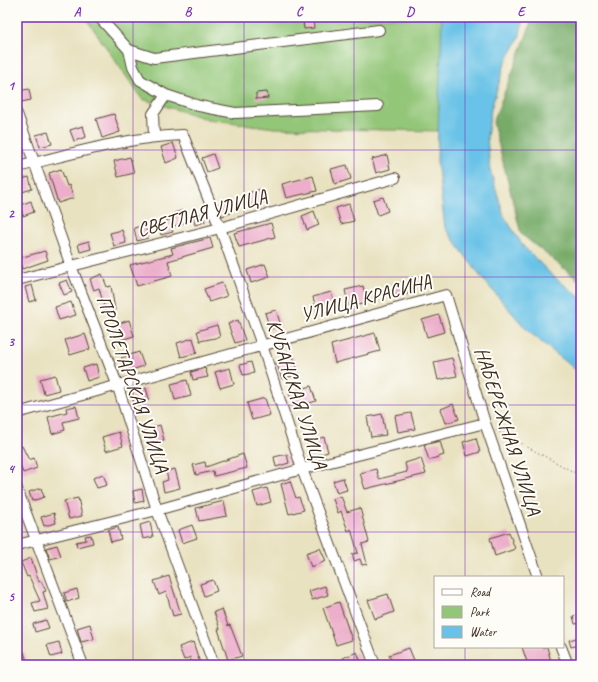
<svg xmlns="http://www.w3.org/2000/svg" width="598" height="682" viewBox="0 0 598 682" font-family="Caveat,sans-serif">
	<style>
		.green { fill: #93c678; stroke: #67784b }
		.forest { fill: #76ab68; stroke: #586a43 }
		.water { fill: #69c2e7; stroke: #527682 }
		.building { fill: #ecaeca }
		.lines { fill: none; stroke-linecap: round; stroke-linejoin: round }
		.minor-casing { stroke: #554636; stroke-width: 12 }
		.path { stroke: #554636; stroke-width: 1; stroke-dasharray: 1 3; stroke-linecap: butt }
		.minor { stroke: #fff; stroke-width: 10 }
		.grid { fill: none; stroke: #7b2cbf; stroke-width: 1; stroke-opacity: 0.55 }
		.labels { text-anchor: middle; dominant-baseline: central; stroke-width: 4; stroke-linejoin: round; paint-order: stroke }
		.street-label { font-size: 20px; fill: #3b2a1e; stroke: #fdfcf7 }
		.neatline { fill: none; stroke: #7b2cbf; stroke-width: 1.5 }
		.grid-label { font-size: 13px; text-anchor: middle; font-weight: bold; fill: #7b2cbf }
	</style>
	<rect width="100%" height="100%" fill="#fdfcf7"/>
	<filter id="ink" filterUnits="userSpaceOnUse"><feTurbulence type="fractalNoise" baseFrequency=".025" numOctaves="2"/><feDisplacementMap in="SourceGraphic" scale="8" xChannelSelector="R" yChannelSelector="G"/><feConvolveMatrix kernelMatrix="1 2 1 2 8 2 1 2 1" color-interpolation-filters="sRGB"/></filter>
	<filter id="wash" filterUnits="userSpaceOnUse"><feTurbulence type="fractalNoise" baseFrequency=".012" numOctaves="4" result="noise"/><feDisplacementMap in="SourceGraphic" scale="16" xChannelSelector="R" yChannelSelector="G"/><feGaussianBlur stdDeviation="0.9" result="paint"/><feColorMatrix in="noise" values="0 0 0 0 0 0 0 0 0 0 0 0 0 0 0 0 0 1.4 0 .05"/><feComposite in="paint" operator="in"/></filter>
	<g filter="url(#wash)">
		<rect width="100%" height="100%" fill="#e9e2c1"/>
		<!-- green -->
		<path class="green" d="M85,17H450L439,131L274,128L207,119L142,99Z"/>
		<!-- forest -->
		<path class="forest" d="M532,17H581V282L521,234L493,122L529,29Z"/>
		<!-- water -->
		<path class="water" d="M442,17H524L519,38L505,63L491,109L487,137L490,170L504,216L523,246L553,276L581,298V374L528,331L481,277L445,228L437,160Z"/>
		<g id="blocks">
			<!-- building -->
			<path class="building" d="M313,19L314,28L304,29L303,21Z
				M29,89L31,100L21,102L19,91Z
				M267,92L268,98L256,99V93Z
				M114,114L120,132L102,138L96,119Z
				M83,126L86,137L74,141L70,130Z
				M48,132L52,144L40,147L36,135Z
				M173,143L178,158L166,163L161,147Z
				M213,154L218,168L207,172L202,158Z
				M387,155L390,169L376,173L372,159Z
				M130,157L134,173L118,177L114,161Z
				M347,165L351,179L335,184L331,169Z
				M61,169L67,186L69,185L74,198L58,203L49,173Z
				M313,176L317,191L286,198L282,184Z
				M29,177L32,189L22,192L19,180Z
				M261,189L265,202L251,206L248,193Z
				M383,197L388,211L378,215L373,200Z
				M31,201L34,212L23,216L20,205Z
				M227,201L231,213L222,216L218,204Z
				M349,204L354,221L341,224L336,208Z
				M184,210L187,222L171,227L173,232L161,235L158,223L176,218L174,213Z
				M314,211L319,225L307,230L302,216Z
				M203,214L205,222L195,225L193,217Z
				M271,223L275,237L239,247L234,233Z
				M145,225L148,238L137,241L134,228Z
				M122,230L126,243L114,246L110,233Z
				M210,238L213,248L168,261L172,276L137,286L130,265L173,254L171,248Z
				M89,241L91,249L80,252L78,244Z
				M45,251L48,260L22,269L19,258Z
				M265,264L270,277L251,283L247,270Z
				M102,274L107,287L111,286L115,310L106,313L99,288L94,290L90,279Z
				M67,280L72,292L64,295L59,283Z
				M405,281L408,294L395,296L393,284Z
				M222,283L227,296L209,302L204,289Z
				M32,285L36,300L29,302L25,287Z
				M363,286L367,303L349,307L345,290Z
				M331,292L336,309L318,315L313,297Z
				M71,302L76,315L59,320L55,307Z
				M276,310L281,326L270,329L265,313Z
				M439,315L444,332L427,337L422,320Z
				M129,320L134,336L117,341L112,326Z
				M238,320L245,340L235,343L228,324Z
				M217,325L220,337L200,341L197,331Z
				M375,333L380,351L335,363L331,345Z
				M85,334L90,349L70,355L65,340Z
				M193,338L197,353L181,357L177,343Z
				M139,352L144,366L125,372L121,358Z
				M293,356L299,374L282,379L276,362Z
				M452,358L457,376L438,380L434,362Z
				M251,362L254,373L243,375L240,365Z
				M96,364L99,377L87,381L83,368Z
				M205,368L208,377L193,380L191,372Z
				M230,368L234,384L220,388L215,372Z
				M55,375L59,390L44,394L40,379Z
				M187,380L191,396L175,400L171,384Z
				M311,386L316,401L294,408L289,393Z
				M146,388L149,399L134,402L132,392Z
				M265,398L270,415L252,420L247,403Z
				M453,404L459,419L446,423L441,409Z
				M76,406L79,418L63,422L65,430L52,434L48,417L67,412L66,408Z
				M411,413L415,429L398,432L395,416Z
				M382,414L386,435L371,437L367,417Z
				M160,425L164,440L148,444L144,430Z
				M119,432L123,446L106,451L102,437Z
				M324,437L328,452L312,457L308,442Z
				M476,438L480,452L467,456L463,442Z
				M440,441L444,455L429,460L424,445Z
				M22,446L29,460L34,458L37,468L23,473L17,455V448Z
				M243,454L247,468L214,476L213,471L196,475L193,465L205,462L206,467Z
				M287,454L289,463L276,467L274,457Z
				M421,458L426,474L365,489L360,473L376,469L379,479L407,472L405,463Z
				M175,469L180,488L164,492L162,482L168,480L166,471Z
				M103,474L107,485L97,488L93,478Z
				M343,478L347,490L337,493L333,481Z
				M290,481L296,498L299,497L304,510L289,514L281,484Z
				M41,488L44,497L32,501L29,492Z
				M267,488L271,502L257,506L253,492Z
				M142,489L144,501L135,503L133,491Z
				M341,496L347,512L360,508L369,542L362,544L367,564L362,565L360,559L354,561L352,554L358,553L351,529L348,531L341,511L338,513L333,499Z
				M78,498L82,516L69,519L64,501Z
				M224,501L227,516L199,521L196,508Z
				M54,513L56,523L44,526L41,517Z
				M150,522L153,537L143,539L140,525Z
				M192,525L197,538L182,543L178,530Z
				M118,527L121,539L111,542L108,530Z
				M509,532L515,549L495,556L490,538Z
				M91,535L93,543L77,547L76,542L86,540L85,536Z
				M57,545L61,556L50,559L46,548Z
				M320,548L326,561L311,567L306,553Z
				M31,558L39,582L41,581L46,591L43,592L48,609L35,612L32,603L40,601L29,576L27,577L21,562Z
				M169,576L181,614L173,616L166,592L159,595L154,581Z
				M213,580L217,591L204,596L200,584Z
				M325,586L328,595L312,600L309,591Z
				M77,589L79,598L67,602L64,593Z
				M388,594L394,612L375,619L368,600Z
				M339,602L352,640L336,645L323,608Z
				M222,609L228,626L230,625L242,656L228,660L218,629H220L214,612Z
				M581,614V623L575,624L573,616Z
				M46,620L49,628L35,632L33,624Z
				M90,624L94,639L81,642L77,628Z
				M577,638L579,645L571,647L569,640Z
				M59,642L62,654L51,657L47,645Z
				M193,642L199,660L201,665H192L190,657L184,660L179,647Z
				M522,647H547L552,665H528Z
				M409,648L416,665H393L389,655Z
				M24,652L28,665H17V655Z
				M357,652L362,665H346L343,658Z"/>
		</g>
	</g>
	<g filter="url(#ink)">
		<use href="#blocks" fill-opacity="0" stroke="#554636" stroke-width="1"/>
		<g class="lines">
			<defs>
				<path id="minor" d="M99,17L129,50L133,67L140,80L166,95L199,106L235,113L378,106
					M129,50L154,58L379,30
					M17,114L71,266L117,384L157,510L214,665
					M154,136L153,114L166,95
					M17,167C72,154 127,137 183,135L220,228L262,345L302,469L375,665
					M17,280L220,228L395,178
					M17,413L446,295L485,423L538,577
					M17,489L83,665
					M17,545L157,510L302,469L485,423
					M561,647L568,665"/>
			</defs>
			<!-- minor casing -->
			<use href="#minor" class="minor-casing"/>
			<!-- path -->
			<path class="path" d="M496,430L581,476"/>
			<!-- minor -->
			<use href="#minor" class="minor"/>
		</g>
	</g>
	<!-- grid -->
	<path class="grid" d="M133,17V665M244,17V665M354,17V665M465,17V577M17,150H581M17,277H581M17,405H581M17,532H581M465,647V665"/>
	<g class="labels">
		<!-- street labels -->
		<g class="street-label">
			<text transform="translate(202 213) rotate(-15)">СВЕТЛАЯ УЛИЦА</text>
			<text transform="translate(366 298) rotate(-15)">УЛИЦА КРАСИНА</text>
			<text transform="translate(133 384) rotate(71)">ПРОЛЕТАРСКАЯ УЛИЦА</text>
			<text transform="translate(297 394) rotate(72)">КУБАНСКАЯ УЛИЦА</text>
			<text transform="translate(508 431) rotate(72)">НАБЕРЕЖНАЯ УЛИЦА</text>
		</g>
	</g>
	<!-- margin -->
	<rect width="598" height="682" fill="none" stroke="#fdfcf7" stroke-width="44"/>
	<!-- legend -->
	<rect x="434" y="576" width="130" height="72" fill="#fdfcf7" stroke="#afa8a0"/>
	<rect x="442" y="589" width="20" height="6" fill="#ffffff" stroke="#afa8a0"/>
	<text x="470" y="596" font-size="12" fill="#3b2a1e">Road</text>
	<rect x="442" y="606" width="20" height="12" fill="#93c678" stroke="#afa8a0"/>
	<text x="470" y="616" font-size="12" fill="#3b2a1e">Park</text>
	<rect x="442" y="626" width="20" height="12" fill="#69c2e7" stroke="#afa8a0"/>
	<text x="470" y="636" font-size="12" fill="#3b2a1e">Water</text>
	<rect x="22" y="22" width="554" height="638" class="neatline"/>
	<g class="grid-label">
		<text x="77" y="16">A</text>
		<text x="188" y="16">B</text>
		<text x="299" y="16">C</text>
		<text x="410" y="16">D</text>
		<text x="521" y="16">E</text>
		<text x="11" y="90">1</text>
		<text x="11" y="218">2</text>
		<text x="11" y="346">3</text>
		<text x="11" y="473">4</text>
		<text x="11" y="601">5</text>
	</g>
</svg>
